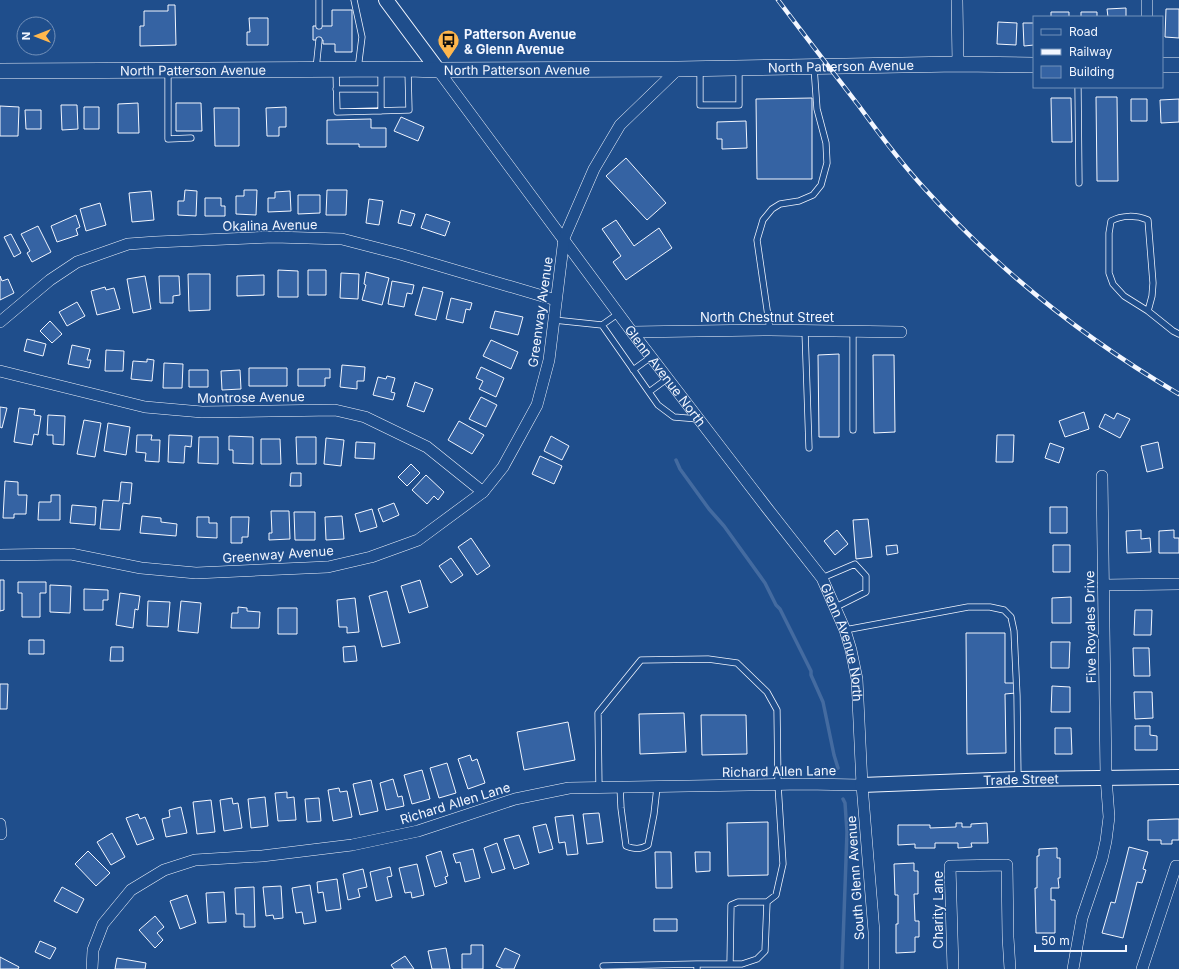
<svg xmlns="http://www.w3.org/2000/svg" width="1179" height="969" viewBox="0 0 1179 969" font-family="Inter,sans-serif">
	<style>
		.lines { fill: none; stroke-linecap: round; stroke-linejoin: round }
		.stream { stroke: #446ba0; stroke-width: 3.5 }
		.building { fill: #3563a3; stroke: #f2f6ff }
		.service-casing { stroke: #f2f6ff; stroke-width: 7 }
		.minor-casing { stroke: #f2f6ff; stroke-width: 12 }
		.tertiary-casing { stroke: #f2f6ff; stroke-width: 16 }
		.secondary-casing { stroke: #f2f6ff; stroke-width: 16 }
		.service { stroke: #1f4e8c; stroke-width: 5.5 }
		.minor { stroke: #1f4e8c; stroke-width: 11 }
		.tertiary { stroke: #1f4e8c; stroke-width: 14 }
		.secondary { stroke: #1f4e8c; stroke-width: 15 }
		.rail-casing { stroke: #f2f6ff; stroke-width: 4.5 }
		.rail { stroke: #1f4e8c; stroke-width: 3; stroke-dasharray: 9; stroke-linecap: butt }
		.labels { text-anchor: middle; dominant-baseline: central; stroke-width: 3; stroke-linejoin: round; paint-order: stroke }
		.poi-label { font-size: 13px; font-weight: bold; fill: #f2f6ff; stroke: #1f4e8c; text-anchor: start }
		.street-label { font-size: 13px; fill: #f2f6ff; stroke: #1f4e8c }
	</style>
	<rect width="100%" height="100%" fill="#1f4e8c"/>
	<g class="lines">
		<!-- stream -->
		<path class="stream" d="M676,460L680,469L709,509L724,526L765,583L776,605L780,609L811,671V675L823,702L834,755L838,768
			M842,969L847,832L845,803L843,799"/>
	</g>
	<!-- building -->
	<path class="building" d="M168,5H175L176,45L140,46V26H144V11H168Z
		M1126,8V17H1108L1107,9Z
		M1166,9H1179V38L1165,37Z
		M332,10H352V52H335V44H323V40H313V26H332Z
		M1051,12H1069V17H1051Z
		M1081,12H1097V17H1081Z
		M249,18H268V45H247V32H250Z
		M32,20L48,21V35V24H32Z
		M998,22L1017,23L1016,45L997,44Z
		M1023,23H1034V45L1024,46Z
		M1096,97H1117L1118,181H1097Z
		M812,98V179H757L756,99Z
		M1051,98H1071L1072,142H1052Z
		M1131,99H1147V121H1131Z
		M1179,99V122L1161,123L1160,100Z
		M138,103L139,133H118V104Z
		M176,103H201L202,131H176Z
		M61,105H77L78,129L62,130Z
		M0,106L19,107L18,136H0Z
		M84,107H99V129H84Z
		M286,107V127H279V136H267L266,108Z
		M214,108H239V146H215Z
		M25,110H41V129H26Z
		M401,117L424,127L418,141L394,131Z
		M371,119V128H386V147H359V144H327V120Z
		M746,121L747,148L722,149V139H717V122Z
		M626,158L666,203L647,220L606,176Z
		M185,190L197,191L196,216L178,215V201H184Z
		M244,190H257L256,215L236,214V196H244Z
		M327,190H347L346,215H326Z
		M151,191L154,220L132,222L129,193Z
		M290,191L291,211L268,212V198H275V192Z
		M298,195H320V213L298,214Z
		M205,198H221V206H225V216H205Z
		M369,199L383,201L379,225L366,223Z
		M100,203L106,225L86,231L80,209Z
		M401,210L415,214L411,226L398,223Z
		M426,214L450,222L445,236L421,228Z
		M76,215L80,227L76,229L78,235L57,242L51,226Z
		M616,220L634,246L659,228L672,248L626,280L613,262L621,256L602,229Z
		M38,226L51,252L32,262L27,253L30,251L21,234Z
		M11,234L21,253L14,257L4,237Z
		M278,270L298,271V297H278Z
		M308,270H326V295H308Z
		M366,272L389,278L382,305L362,300L366,285L364,284Z
		M341,273L359,274L358,299L340,298Z
		M188,274H210V310L189,311Z
		M264,275V295L237,296V276Z
		M0,276L2,281L8,279L14,293L0,300Z
		M145,276L151,309L133,313L127,279Z
		M159,276H179L180,295L173,296V303H160Z
		M392,281L414,285L412,294L407,293L404,307L388,304Z
		M105,287L106,290L114,288L120,309L97,315L91,291Z
		M423,287L443,292L436,320L415,315Z
		M451,298L472,303L470,310L466,309L463,323L446,319Z
		M77,302L85,316L67,326L59,312Z
		M495,311L523,317L518,335L490,328Z
		M50,321L62,334L52,343L40,331Z
		M27,339L46,344L43,356L24,351Z
		M491,340L518,352L511,369L483,356Z
		M72,345L90,349L87,360H91L89,368L68,364Z
		M106,350L124,351L123,371H105Z
		M839,354V437H819L818,355Z
		M873,355H894L895,432L874,433Z
		M147,359L154,360L152,381L131,379L133,361L147,362Z
		M164,363L183,364L182,388H163Z
		M342,365L365,367L364,381H357V389L340,387Z
		M481,367L504,378L496,397L479,389L483,381L476,378Z
		M249,368H287V386H249Z
		M298,369H330V378H325V386H298Z
		M189,370H208V387H189Z
		M240,370L241,389L222,390L221,371Z
		M387,376L395,378L391,392L395,393L393,400L373,395L378,377L386,379Z
		M415,382L433,389L424,412L407,406Z
		M481,397L497,405L486,427L469,419Z
		M0,407L7,408L2,428L0,427Z
		M19,408L35,410L34,415L41,416L38,435L34,434L32,445L14,442Z
		M1084,412L1089,429L1065,437L1059,421Z
		M1117,413L1130,419L1120,438L1099,427L1105,414L1114,419Z
		M48,415L65,416L64,445L53,444V435H47Z
		M84,420L101,423L95,457L77,454Z
		M459,421L484,435L472,454L448,440Z
		M108,423L130,427L126,455L104,451Z
		M137,435H152L151,440H160L159,462L145,461L146,453L136,452Z
		M169,435L192,436L191,447L185,446L184,463L168,462Z
		M997,435H1014L1013,462H996Z
		M229,436L253,437V464L233,463V450H229Z
		M551,436L569,446L562,460L544,451Z
		M199,437H218V464L198,463Z
		M296,437H316V464H297Z
		M326,438L344,440L341,466L324,464Z
		M261,439H280L281,464H261Z
		M356,442L375,443L374,459L355,458Z
		M1158,442L1163,468L1147,472L1141,446Z
		M1050,443L1064,448L1059,463L1045,458Z
		M540,456L562,466L554,484L532,474Z
		M411,464L420,473L407,486L398,477Z
		M291,473H301V486H290Z
		M426,475L444,492L438,500L434,496L427,504L412,490Z
		M5,481L18,482V495H27L26,514H14V518H3Z
		M121,482L132,483L130,504L123,503L120,530L100,529L103,500L119,501Z
		M51,495H60V520H38L39,502H51Z
		M394,503L399,515L383,522L378,509Z
		M72,505L96,507L95,525L70,523Z
		M1050,507H1067V533H1050Z
		M372,509L377,527L360,532L355,514Z
		M271,511H289L290,539L269,540V533H272Z
		M294,512H315V540H295Z
		M142,516L161,518V522L177,524L176,536L140,533Z
		M342,516L344,539L326,540L325,517Z
		M197,517H209V523H217V538L197,537Z
		M231,517H249L248,537H242V543H231Z
		M868,519L872,557L856,559L853,520Z
		M837,530L848,544L835,555L824,541Z
		M1141,530V539L1150,538L1151,552L1127,553L1126,531Z
		M1174,530V538H1179V553H1159V531Z
		M471,538L490,566L477,575L458,547Z
		M897,545L898,553L887,555L886,546Z
		M1053,545H1070V572H1053Z
		M451,558L463,575L451,583L439,566Z
		M0,580H4V610L0,611Z
		M420,580L428,607L409,613L401,586Z
		M18,582H46V593H40V617H22V593H18Z
		M50,585L71,586L70,613L50,612Z
		M84,589L108,590V600H103V610H84Z
		M387,591L400,643L382,647L369,596Z
		M120,593L140,596L138,610L135,609L133,628L116,625Z
		M1071,597V623H1052V598Z
		M355,598L359,632L347,633V627H339L337,600Z
		M148,601L170,602L168,627L147,626Z
		M181,601L201,603L198,633L178,631Z
		M238,607L247,608V611L260,612L259,628H231L232,613H238Z
		M278,608H297V634H278Z
		M1135,610H1152L1151,635H1134Z
		M966,633H1005V683H1016V693L1005,694L1006,753L967,754Z
		M29,640H44V654H29Z
		M1051,642H1070L1069,668H1051Z
		M355,646L357,661L344,662L343,647Z
		M111,647H123V661H110Z
		M1133,648H1149L1150,676H1134Z
		M0,684H8L7,709H0Z
		M1052,686L1070,687V712H1051Z
		M1134,692H1152L1153,718L1135,719Z
		M684,713L686,752L640,754L639,714Z
		M701,715H746L747,754L702,755Z
		M568,722L575,760L524,770L517,732Z
		M1135,726H1150V735L1157,736V750H1135Z
		M1055,728H1071L1072,754H1055Z
		M470,755L472,761L477,759L485,783L468,789L458,759Z
		M447,763L456,793L439,798L430,768Z
		M422,770L430,799L412,804L404,775Z
		M393,779L398,797L402,796L404,806L386,810L380,783Z
		M371,780L378,811L360,815L353,784Z
		M339,788L340,792L347,791L352,817L333,821L328,790Z
		M287,792V798L294,797L296,820L278,821L275,793Z
		M265,797L268,826L251,828L248,799Z
		M232,798L233,804L238,803L242,828L224,831L220,800Z
		M319,798L321,821L307,822L305,799Z
		M211,800L215,832L197,834L193,802Z
		M181,807L187,833L166,837L162,819L170,817L169,810Z
		M599,813L603,842L587,844L583,814Z
		M138,814L140,819L145,817L154,839L137,845L126,818Z
		M573,815L578,854L567,855L565,842L559,843L555,817Z
		M1176,819H1179V840H1172V844H1161V840H1148V820Z
		M768,822V875L728,876L727,823Z
		M956,823H962V827H971V824L987,823L988,843H971L972,847L958,848V843H935V848H915V844L898,845V825H930V828L956,827Z
		M546,824L553,849L539,853L533,827Z
		M112,833L125,857L111,865L97,842Z
		M519,835L529,864L514,869L504,839Z
		M497,843L505,869L492,873L484,848Z
		M1129,847L1148,852L1143,869L1146,870L1142,883L1137,882L1123,938L1102,933L1111,902L1115,903Z
		M1057,848V858H1060V878H1058L1059,888H1051V900H1055V933H1036L1035,888H1037V856H1039V849Z
		M473,849L480,878L465,882L460,862L456,863L453,854Z
		M88,851L110,873L96,886L75,864Z
		M441,851L448,876L445,877L447,883L435,887L426,856Z
		M655,852H671L672,888H656Z
		M695,852H710V871L696,872Z
		M914,863V871H918V894H914L915,921H919V937H915V952L896,953V924H898V895H895L894,864Z
		M417,864L424,895L412,898L411,892L405,893L399,868Z
		M390,867L392,876L387,877L392,897L376,901L370,872Z
		M363,869L367,887L358,889L360,897L348,900L343,874Z
		M337,879L341,909L326,911L323,892L318,893L317,882Z
		M310,885L316,922L304,924L302,912L296,913L292,888Z
		M281,886L283,918L274,919L273,915L266,916L263,887Z
		M62,887L84,899L77,913L54,901Z
		M254,887L255,927H244V914H236L235,888Z
		M224,892L226,922L208,923L206,893Z
		M187,895L196,923L180,929L170,901Z
		M155,916L164,927L157,933L163,940L155,948L139,930Z
		M654,919H677V931H654Z
		M40,941L56,948L50,959L35,952Z
		M471,945H483V969H462V954H471Z
		M446,948L450,969H432L428,951Z
		M505,948L520,955L514,969H503L496,966Z
		M405,956L414,969H394L391,965Z
		M0,957L19,967L18,969H0Z
		M117,958L146,963L145,969H115Z"/>
	<g class="lines">
		<defs>
			<path id="service" d="M319,0V26
				M354,0L362,37L358,69
				M316,69L319,40
				M700,69V105H739V69
				M336,70L337,112L409,110L408,71
				M168,71V139L191,138
				M1078,87L1079,183
				M336,89H381
				M381,111V69
				M1148,311L1152,296L1153,283L1148,220C1136,215 1122,215 1111,221L1109,233V273L1113,284L1124,296L1148,311L1173,331L1179,334
				M554,320L602,325L658,405L674,417L698,419
				M602,325L619,313
				M770,330L757,240L763,220L772,209L780,204L799,201L813,195L821,185L827,163L826,143L817,109L814,67
				M805,331L809,448
				M853,331V430
				M633,370L651,357
				M649,392L668,378
				M822,578L855,564L866,576V592L836,607
				M845,630L968,607H990L1004,610L1011,617L1014,631L1017,696L1018,779
				M620,787L621,808L626,846C634,849 640,850 648,845L654,814L657,787
				M599,788L598,713L641,660L708,659L737,663L767,692L777,710L778,785L783,864L776,895L767,902L765,951L757,959L742,964H697
				M730,964L731,905L738,902H767
				M603,966L697,964V969"/>
			<g id="minor">
				<path d="M957,0L958,64"/>
				<path d="M1147,0V17"/>
				<path id="s1" d="M438,70L632,332L767,508L822,578L845,630L851,650L857,679L862,785L874,932V969"/>
				<path d="M0,322L50,280L77,262L128,244L156,242L274,237L342,239L400,254L556,300"/>
				<path d="M632,332L770,330L901,332"/>
				<path d="M0,371L145,407L202,412L335,410L365,417L427,447L483,492"/>
				<path d="M0,555L71,554L141,568L196,573L328,567L371,557L418,540L483,492L503,467L537,405L549,360L564,238L594,169L620,125L678,69"/>
				<path d="M1103,585L1179,584"/>
				<path d="M0,824L1,834"/>
				<path d="M92,969L93,950L103,924L131,890L164,870L195,860L262,856L352,845L418,831L515,799L569,788L803,784L862,785"/>
				<path d="M953,969L950,866L1007,865L1008,937L1010,969"/>
				<path d="M1073,969L1082,918L1102,859L1106,841L1109,817L1106,777L1102,476"/>
				<path d="M1142,969L1176,866H1179"/>
			</g>
			<g id="tertiary">
				<path d="M386,0L438,70"/>
				<path id="s2" d="M862,785L1018,779L1179,777"/>
			</g>
			<g id="secondary">
				<path d="M1162,65H1179"/>
				<path id="s3" d="M0,71L408,69L438,70L678,69L958,64L1034,65"/>
			</g>
		</defs>
		<!-- service casing -->
		<use href="#service" class="service-casing"/>
		<!-- minor casing -->
		<use href="#minor" class="minor-casing"/>
		<!-- tertiary casing -->
		<use href="#tertiary" class="tertiary-casing"/>
		<!-- secondary casing -->
		<use href="#secondary" class="secondary-casing"/>
		<!-- service -->
		<use href="#service" class="service"/>
		<!-- minor -->
		<use href="#minor" class="minor"/>
		<!-- tertiary -->
		<use href="#tertiary" class="tertiary"/>
		<!-- secondary -->
		<use href="#secondary" class="secondary"/>
		<defs>
			<path id="rail" d="M778,0C805,36 832,71 859,106C880,135 901,163 925,189C998,270 1085,339 1179,394"/>
		</defs>
		<!-- rail casing -->
		<use href="#rail" class="rail-casing"/>
		<!-- rail -->
		<use href="#rail" class="rail"/>
	</g>
	<!-- icons -->
	<defs>
		<symbol id="bus-pin" viewBox="-11 -11 22 30"><path d="M0 17L-7.5 6A9.5 9.5 0 1 1 7.5 6Z" fill="#ffb74d" stroke="#1f4e8c"/><path d="M-5-6H5V4H4V6H2V4H-2V6H-4V4H-5ZM-3.5-4V0h7V-4ZM-3.5 1.2v1.5H-2V1.2ZM2 1.2v1.5H3.5V1.2Z" fill="#111"/></symbol>
	</defs>
	<g fill-rule="evenodd">
		<use href="#bus-pin" x="436" y="28" width="25" height="34"/>
	</g>
	<g class="labels">
		<!-- poi labels -->
		<g class="poi-label">
			<text x="464" y="34">Patterson Avenue<tspan x="464" dy="15">&amp; Glenn Avenue</tspan></text>
		</g>
		<!-- street labels -->
		<g class="street-label">
			<text stroke="none"><textPath href="#s3" startOffset="841">North Patterson Avenue</textPath></text>
			<text stroke="none"><textPath href="#s3" startOffset="193">North Patterson Avenue</textPath></text>
			<text stroke="none"><textPath href="#s3" startOffset="517">North Patterson Avenue</textPath></text>
			<text transform="translate(270 225) rotate(-1)">Okalina Avenue</text>
			<text transform="translate(540 312) rotate(-82)">Greenway Avenue</text>
			<text x="767" y="317">North Chestnut Street</text>
			<text stroke="none"><textPath href="#s1" startOffset="381">Glenn Avenue North</textPath></text>
			<text transform="translate(251 397) rotate(-1)">Montrose Avenue</text>
			<text transform="translate(278 554) rotate(-4)">Greenway Avenue</text>
			<text transform="translate(1090 627) rotate(-91)">Five Royales Drive</text>
			<text stroke="none"><textPath href="#s1" startOffset="705">Glenn Avenue North</textPath></text>
			<text transform="translate(779 771) rotate(-1)">Richard Allen Lane</text>
			<text stroke="none"><textPath href="#s2" startOffset="159">Trade Street</textPath></text>
			<text transform="translate(455 803) rotate(-17)">Richard Allen Lane</text>
			<text transform="translate(855 878) rotate(-94)">South Glenn Avenue</text>
			<text transform="translate(938 910) rotate(-90)">Charity Lane</text>
		</g>
	</g>
	<!-- legend -->
	<rect x="1033" y="16" width="130" height="72" fill="#1f4e8c" stroke="#7391ba"/>
	<rect x="1041" y="29" width="20" height="6" fill="#1f4e8c" stroke="#7391ba"/>
	<text x="1069" y="36" font-size="12" fill="#f2f6ff">Road</text>
	<rect x="1041" y="49" width="20" height="6" fill="#f2f6ff" stroke="#7391ba"/>
	<text x="1069" y="56" font-size="12" fill="#f2f6ff">Railway</text>
	<rect x="1041" y="66" width="20" height="12" fill="#3563a3" stroke="#7391ba"/>
	<text x="1069" y="76" font-size="12" fill="#f2f6ff">Building</text>
	<!-- north arrow -->
	<g transform="translate(36 36) rotate(270)"><circle r="19" fill="#1f4e8c" stroke="#7391ba"/>
	<path d="M0-3L7 15L0 10L-7 15Z" fill="#ffb74d"/>
	<text y="-6" font-size="11" font-weight="bold" text-anchor="middle" fill="#f2f6ff">N</text>
	</g>
	<!-- scale -->
	<path d="M1035 945v6h91v-6" fill="none" stroke="#f2f6ff" stroke-width="2"/>
	<text x="1041" y="945" font-size="12" fill="#f2f6ff" stroke="#1f4e8c" stroke-width="3" paint-order="stroke">50 m</text>
</svg>
